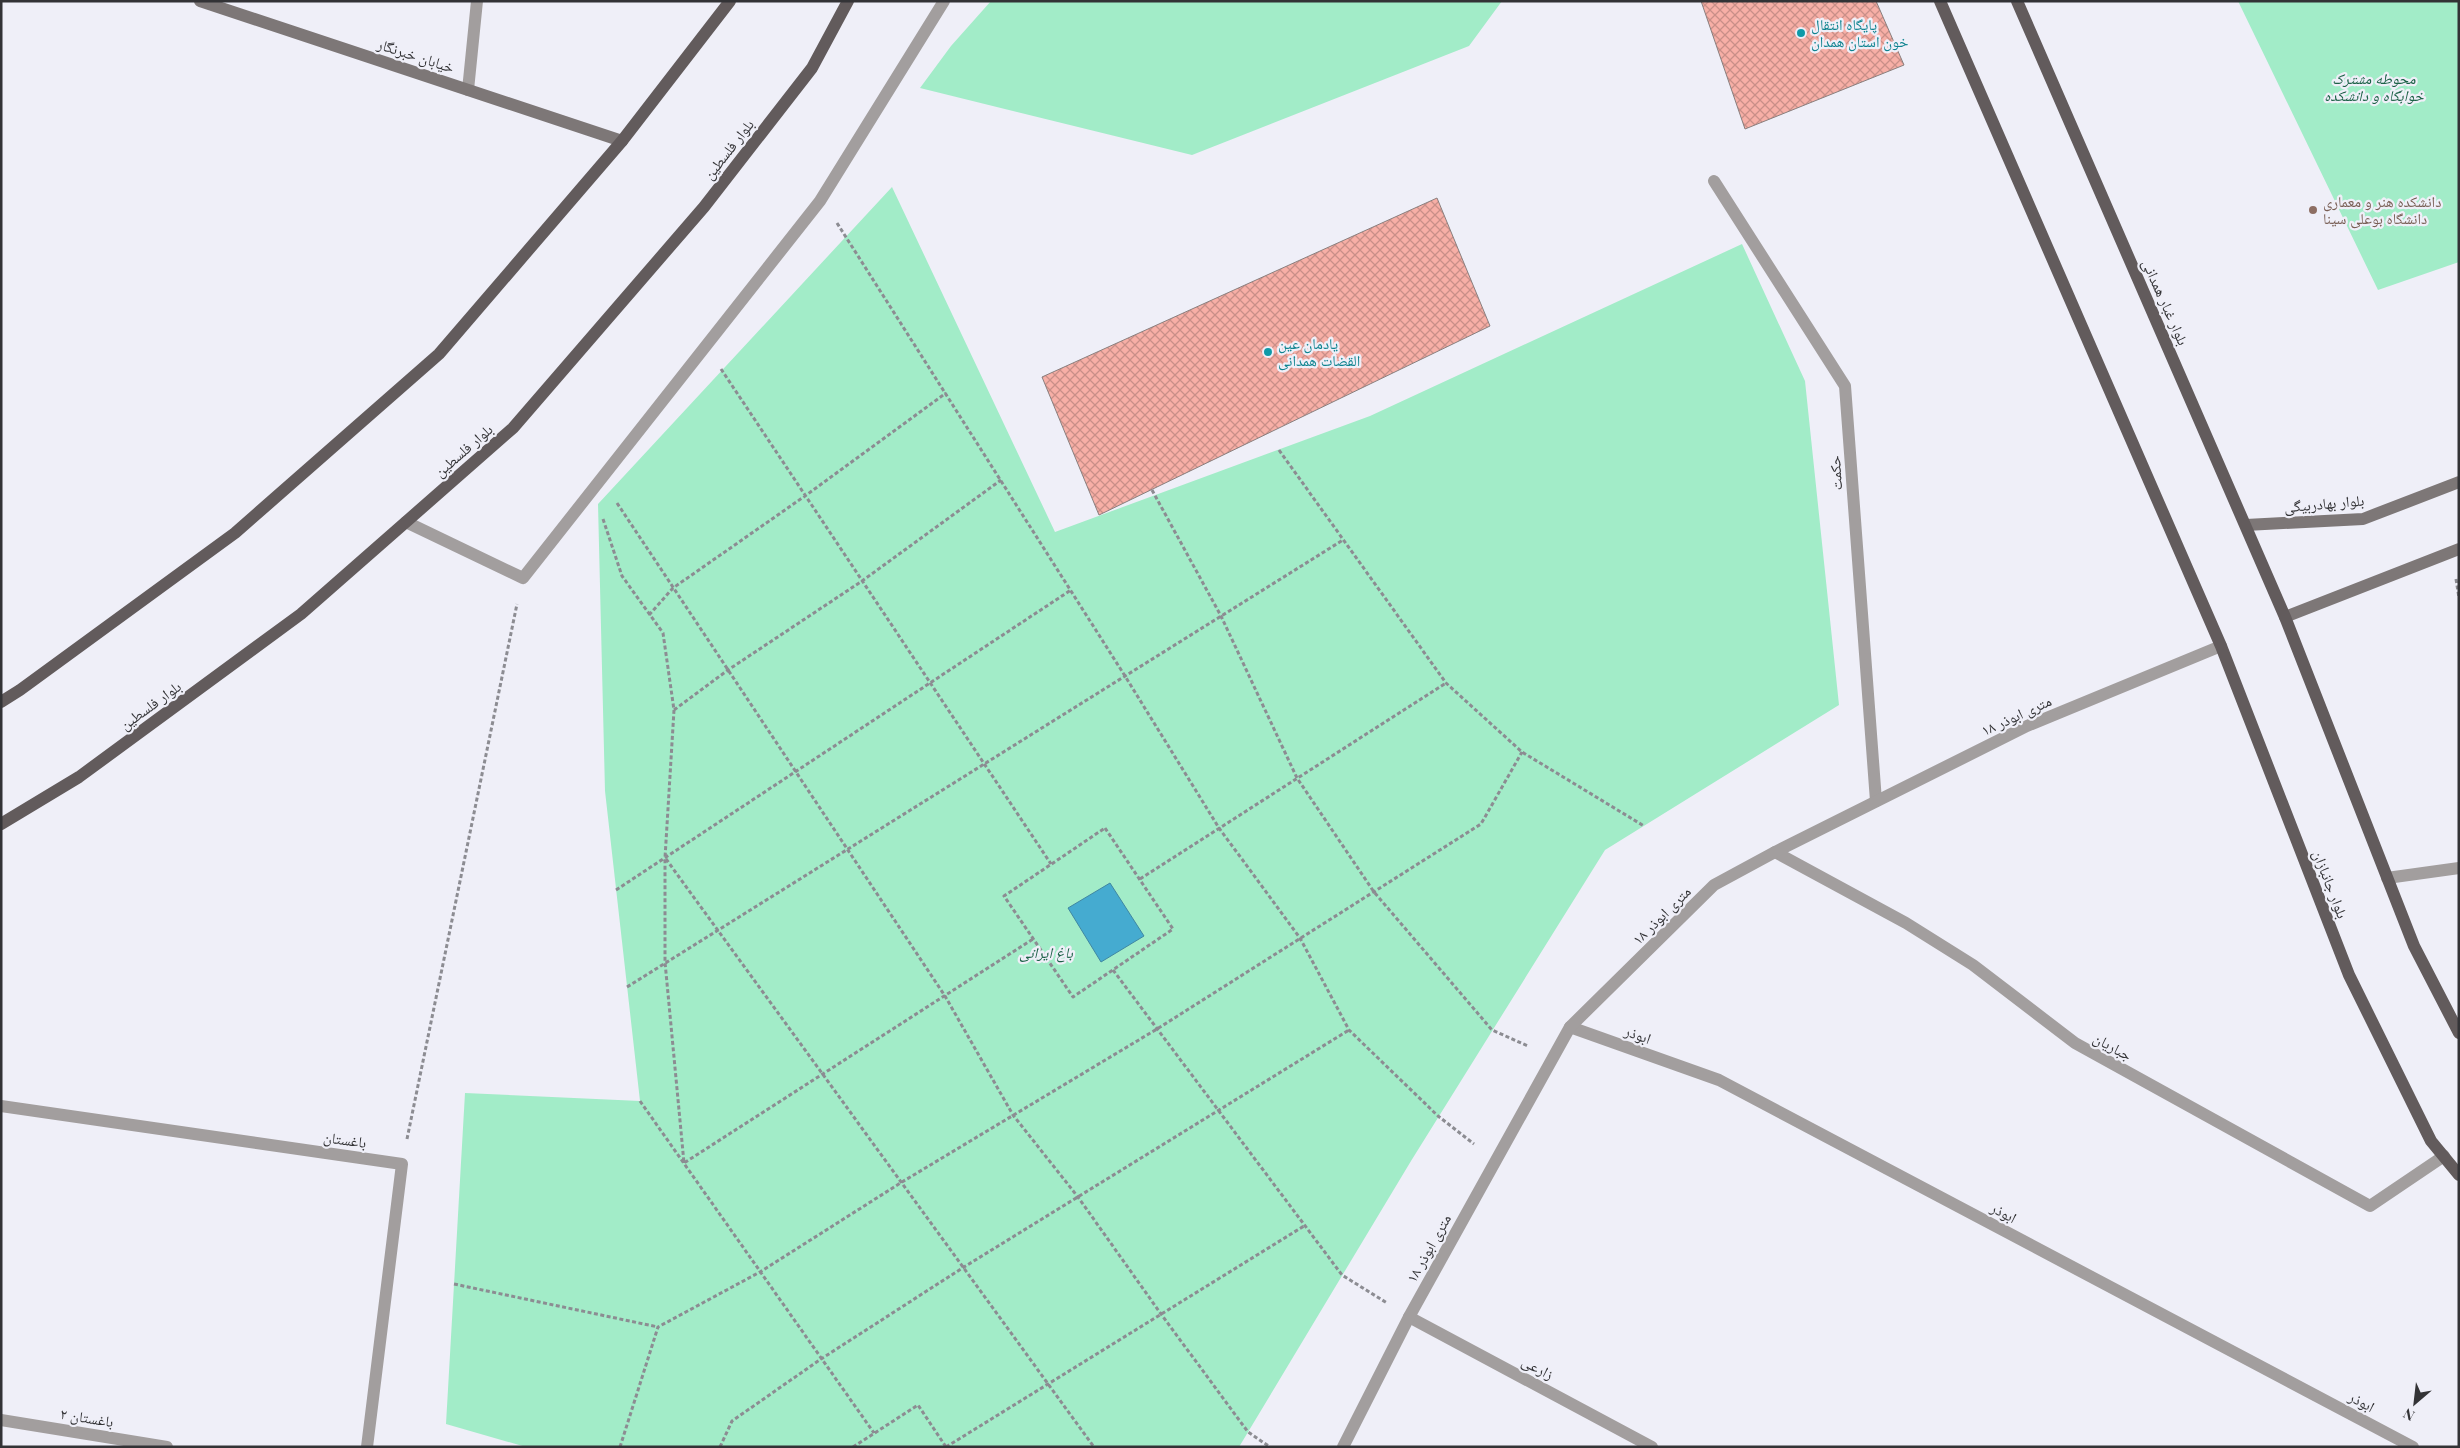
<svg xmlns="http://www.w3.org/2000/svg" width="2460" height="1448" viewBox="0 0 2460 1448" font-family="'Playfair Display','Noto Naskh Arabic',serif">
	<style>
		.green { fill: #a2ecc8 }
		.water { fill: #45abd0; stroke: #4087a2 }
		.building { fill: url(#building-cross-hatch); stroke: #897f7e }
		.lines { fill: none; stroke-linecap: round; stroke-linejoin: round }
		.path { stroke: #8c8c92; stroke-width: 3; stroke-dasharray: 4 2.5; stroke-linecap: butt }
		.minor { stroke: #a29e9e; stroke-width: 12 }
		.tertiary { stroke: #a29e9e; stroke-width: 12 }
		.secondary { stroke: #7d7777; stroke-width: 12 }
		.primary { stroke: #625b5c; stroke-width: 12 }
		.culture-dot { fill: #0f9aa8; stroke: #efeff8; stroke-width: 2 }
		.education-dot { fill: #8d6e63; stroke: #efeff8; stroke-width: 2 }
		.labels { text-anchor: middle; dominant-baseline: central; stroke-width: 4.5; stroke-linejoin: round; paint-order: stroke }
		.culture-label { font-size: 15px; fill: #0d838f; stroke: #efeff8; text-anchor: start }
		.street-label { font-size: 15px; fill: #333336; stroke: #efeff8 }
		.park-label { font-size: 15px; font-style: italic; fill: #1b6146; stroke: #efeff8 }
		.education-label { font-size: 15px; fill: #785e54; stroke: #efeff8; text-anchor: start }
	</style>
	<defs>
		<pattern id="building-cross-hatch" width="8" height="8" patternUnits="userSpaceOnUse" patternTransform="scale(1.25)"><rect width="8" height="8" fill="#f7afa6"/><path d="M0 0l8 8M0 8l8-8" fill="none" stroke="#c98f88"/></pattern>
	</defs>
	<rect width="100%" height="100%" fill="#efeff8"/>
	<!-- green -->
	<path class="green" d="M991,1H1502L1469,46L1192,155L920,88L951,46Z
		M2238,1H2459V262L2378,290Z
		M892,187L1055,532L1370,416L1742,244L1805,381L1839,705L1605,850L1411,1161L1239,1447H526L446,1424L465,1093L640,1101L605,791L598,504Z"/>
	<!-- water -->
	<path class="water" d="M1110,883L1144,936L1101,962L1068,908Z"/>
	<!-- building -->
	<path class="building" d="M1701,1H1876L1904,65L1745,129Z
		M1437,198L1490,326L1099,515L1042,377Z"/>
	<g class="lines">
		<!-- path -->
		<path class="path" d="M837,223L1125,676L1219,828L1300,938L1349,1030L1438,1116L1474,1144
			M721,369L1051,864
			M1279,450L1446,683L1522,752L1644,826
			M1152,490L1221,616L1297,778L1374,892L1492,1030L1528,1046
			M617,503L945,996L1013,1115L1078,1197L1161,1314L1248,1432L1270,1447
			M603,519L622,576L663,633L674,710L665,858V962L684,1163L1033,939
			M2456,579L2459,598
			M649,615L673,588L805,496L946,393
			M674,710L728,670L862,581L1001,480
			M1105,828L1173,929L1073,997L1004,896Z
			M666,859L1094,1447
			M1140,879L1446,683
			M616,890L1071,590
			M1113,970L1342,1275L1387,1303
			M627,987L1343,540
			M640,1101L874,1433
			M407,1139L517,604
			M454,1284L658,1327
			M620,1447L658,1327L760,1272L902,1182L1157,1029L1481,824L1522,752
			M720,1447L732,1421L821,1359L964,1267L1349,1030
			M853,1447L918,1405L946,1447
			M946,1447L1304,1226"/>
		<!-- minor -->
		<path class="minor" d="M468,90L477,1
			M1714,181L1845,386L1876,801
			M406,522L523,578L820,201L944,1
			M1775,852L1906,923L1973,965L2075,1043L2370,1206L2444,1156
			M2387,878L2459,868
			M1570,1027L1719,1080L2413,1447
			M1,1106L402,1164L367,1447
			M1409,1317L1652,1447
			M1,1420L167,1447"/>
		<!-- tertiary -->
		<path class="tertiary" d="M1343,1447L1409,1317L1570,1027L1714,885L1775,852L2027,726L2221,646"/>
		<!-- secondary -->
		<path class="secondary" d="M200,1L622,141
			M2246,525L2363,519L2459,482
			M2285,617L2459,549"/>
		<!-- primary -->
		<path class="primary" d="M1940,1L2221,646L2349,975L2431,1141L2459,1175
			M2017,1L2285,617L2414,946L2459,1033
			M1,702L20,690L235,533L439,354L622,141L730,1
			M1,824L79,777L301,614L513,428L704,207L812,68L848,1"/>
	</g>
	<!-- markers -->
	<g class="culture-dot">
		<circle cx="1801" cy="33" r="5"/>
		<circle cx="1268" cy="352" r="5"/>
	</g>
	<circle class="education-dot" cx="2313" cy="210" r="5"/>
	<g class="labels">
		<!-- culture labels -->
		<g class="culture-label">
			<text x="1811" y="24">پایگاه انتقال<tspan x="1811" dy="17">خون استان همدان</tspan></text>
			<text x="1278" y="343">یادمان عین<tspan x="1278" dy="17">القضات همدانی</tspan></text>
		</g>
		<!-- street labels -->
		<g class="street-label">
			<text transform="translate(416 55) rotate(18)">خیابان خبرنگار</text>
			<text transform="translate(728 149) rotate(-52)">بلوار فلسطین</text>
			<text transform="translate(2166 302) rotate(66)">بلوار غبار همدانی</text>
			<text transform="translate(463 450) rotate(-41)">بلوار فلسطین</text>
			<text transform="translate(1835 473) rotate(-94)">حکمت</text>
			<text transform="translate(2324 503) rotate(-5)">بلوار بهادربیگی</text>
			<text transform="translate(150 705) rotate(-36)">بلوار فلسطین</text>
			<text transform="translate(2016 715) rotate(-25)">۱۸ متری ابوذر</text>
			<text transform="translate(2331 884) rotate(69)">بلوار جانبازان</text>
			<text transform="translate(1661 915) rotate(-45)">۱۸ متری ابوذر</text>
			<text transform="translate(1638 1034) rotate(20)">ابوذر</text>
			<text transform="translate(2113 1046) rotate(29)">جباریان</text>
			<text transform="translate(345 1139) rotate(8)">باغستان</text>
			<text transform="translate(2004 1212) rotate(28)">ابوذر</text>
			<text transform="translate(1428 1248) rotate(-61)">۱۸ متری ابوذر</text>
			<text transform="translate(1538 1367) rotate(28)">زارعی</text>
			<text transform="translate(2362 1401) rotate(28)">ابوذر</text>
			<text transform="translate(87 1417) rotate(9)">باغستان ۲</text>
		</g>
		<!-- park labels -->
		<g class="park-label">
			<text x="2374" y="78">محوطه مشترک<tspan x="2374" dy="17">خوابگاه و دانشکده</tspan></text>
			<text x="1046" y="952">باغ ایرانی</text>
		</g>
		<!-- education labels -->
		<g class="education-label">
			<text x="2323" y="201">دانشکده هنر و معماری<tspan x="2323" dy="17">دانشگاه بوعلی سینا</tspan></text>
		</g>
	</g>
	<!-- border -->
	<rect width="2460" height="1448" fill="none" stroke="#333336" stroke-width="5"/>
	<!-- north arrow -->
	<g transform="translate(2415 1403) rotate(208)" stroke="#efeff8" stroke-width="4" paint-order="stroke">
	<path d="M0-4L9 19L0 12L-9 19Z" fill="#333336"/>
	<text y="-8" font-size="14" font-weight="bold" text-anchor="middle" fill="#333336">N</text>
	</g>
</svg>
